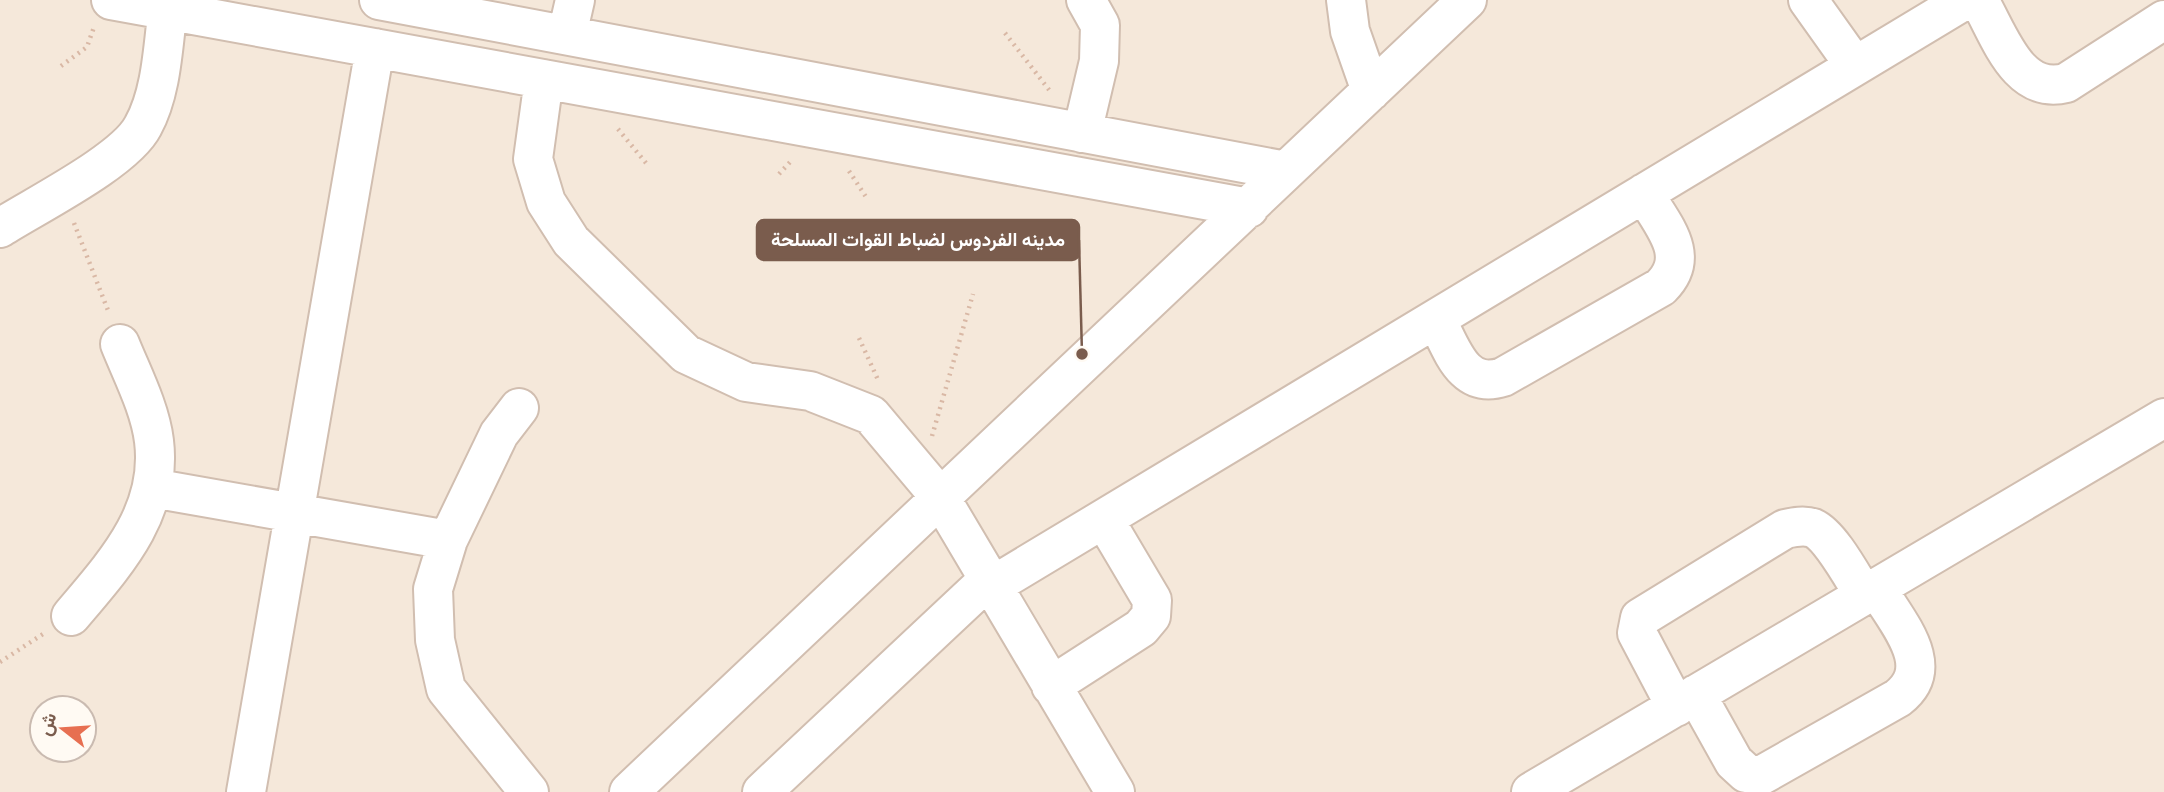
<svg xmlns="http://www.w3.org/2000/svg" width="2164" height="792" viewBox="0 0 2164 792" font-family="Inter,Vazirmatn,sans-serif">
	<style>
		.residential { fill: #f5e8da; fill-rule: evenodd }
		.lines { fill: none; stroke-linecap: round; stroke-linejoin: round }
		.minor-casing { stroke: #d1beb0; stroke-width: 42 }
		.path { stroke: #d9b8a5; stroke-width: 4.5; stroke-dasharray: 2 5; stroke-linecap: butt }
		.minor { stroke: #fff; stroke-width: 38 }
		.leader { fill: none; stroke: #7a5c4d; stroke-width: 2.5 }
		.callout-dot { fill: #7a5c4d; stroke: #fffaf3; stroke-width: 2.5 }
		.callout { fill: #7a5c4d; stroke: #7a5c4d; stroke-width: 2.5 }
		.callout-label { font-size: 19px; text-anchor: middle; font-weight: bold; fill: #fff }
	</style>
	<rect width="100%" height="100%" fill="#fdf6ec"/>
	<!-- residential -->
	<path class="residential" d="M0,0H2164V792H0ZM42,708H84V750H42Z"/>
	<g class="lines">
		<defs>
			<path id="minor" d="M111,0L1249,208
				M379,0L1286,171
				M1346,0L1350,31L1371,91
				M1808,0L1855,66
				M1979,0C2000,36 2017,95 2066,83L2164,20
				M567,35L575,0
				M544,79L533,159L546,202L571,241L686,354L746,382L810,391L871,415L940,497L1115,792
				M1082,133L1099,61L1100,25L1086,0
				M0,228C36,205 125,161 143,126C163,90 163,40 169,0
				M1436,319C1452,348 1462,390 1503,377L1661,287C1693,255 1662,225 1644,193
				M519,408L499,434L448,540L433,589L435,640L446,689L529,792
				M152,488L448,540
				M992,586L1965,0
				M71,616C114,565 163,513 154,441C150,408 132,374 120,344
				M1051,686L1141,628L1151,616L1152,600L1104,519
				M1696,694L1734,762L1746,773L1762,775L1898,698C1939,666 1897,623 1877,588
				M1676,707L1637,633L1640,618L1785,529C1794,527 1804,525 1813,528C1831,536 1853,578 1864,595
				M246,792L375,48
				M629,792L1467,0
				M762,792L988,580
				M1531,792L2164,418"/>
		</defs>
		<!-- minor casing -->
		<use href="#minor" class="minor-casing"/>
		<!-- path -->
		<path class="path" d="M1005,33L1050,91
			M61,66L87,47L94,27
			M618,129L646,163
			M849,171L868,200
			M779,174L791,161
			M74,223L109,313
			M859,338L879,382
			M932,436L973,294
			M0,662L43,634"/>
		<!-- minor -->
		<use href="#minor" class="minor"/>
	</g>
	<!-- callouts -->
	<path class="leader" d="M1082 354L1079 240"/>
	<circle class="callout-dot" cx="1082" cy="354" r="7"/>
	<rect class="callout" x="757" y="220" width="322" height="40" rx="7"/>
	<g class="callout-label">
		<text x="918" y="246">مدينه الفردوس لضباط القوات المسلحة</text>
	</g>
	<!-- north arrow -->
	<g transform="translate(63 729) rotate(287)"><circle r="33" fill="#fffaf3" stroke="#cabbb1" stroke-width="2"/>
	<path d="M0-5L12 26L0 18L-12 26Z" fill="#e76f51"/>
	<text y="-10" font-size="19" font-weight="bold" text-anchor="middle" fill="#7a5c4d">ش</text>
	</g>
</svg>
